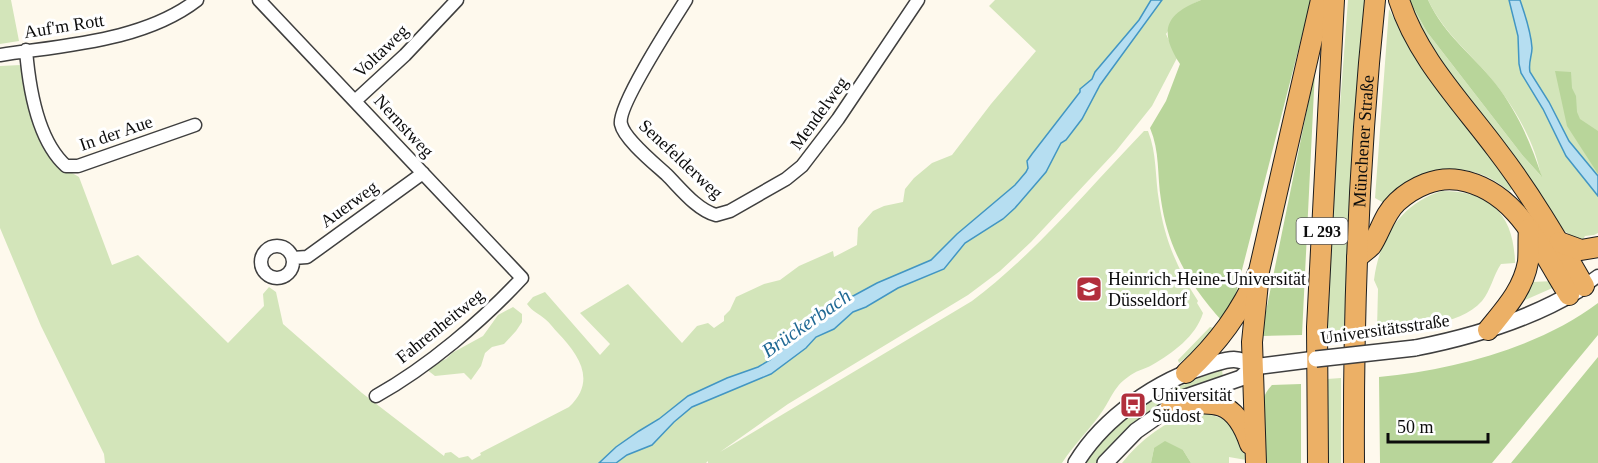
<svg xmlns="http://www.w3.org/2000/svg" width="1598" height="463" viewBox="0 0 1598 463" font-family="'Times New Roman',serif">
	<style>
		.green { fill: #d3e5ba }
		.forest { fill: #b8d59a }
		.water { fill: #b6def1; stroke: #4296c3; stroke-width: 1.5 }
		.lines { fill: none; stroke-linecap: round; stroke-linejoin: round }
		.minor-casing { stroke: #3f3f3f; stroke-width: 15 }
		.tertiary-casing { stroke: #3f3f3f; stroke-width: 18 }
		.trunk-casing { stroke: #1d1d1d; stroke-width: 22 }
		.minor { stroke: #fff; stroke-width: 12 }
		.tertiary { stroke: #fff; stroke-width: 15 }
		.trunk { stroke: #ecb066; stroke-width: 20 }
		.tertiary-bridge-casing { stroke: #3f3f3f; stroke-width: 18; stroke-linecap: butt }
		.tertiary-bridge { stroke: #fff; stroke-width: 15 }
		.labels { text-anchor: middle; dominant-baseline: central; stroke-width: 6; stroke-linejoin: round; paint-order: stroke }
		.shield { fill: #fff; stroke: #555; stroke-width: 1.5 }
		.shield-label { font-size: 16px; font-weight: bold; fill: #0c0c0c }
		.street-label { font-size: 18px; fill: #0c0c0c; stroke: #fff }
		.poi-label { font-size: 18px; fill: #0c0c0c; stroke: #fff; text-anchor: start }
		.water-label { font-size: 20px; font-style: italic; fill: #1f6894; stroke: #fff }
	</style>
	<rect width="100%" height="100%" fill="#fef9ed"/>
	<!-- green -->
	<path class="green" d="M0,0H11L19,41L0,44Z
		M995,0H1201C1184,7 1177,19 1166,34L1177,58L1152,106L1116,151L1031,242L1000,271L968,295L788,404L720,452L972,301C1037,252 1088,189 1144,131H1148C1157,153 1155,178 1159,201C1164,239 1178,270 1198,301L1197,303L1203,313C1196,336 1173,353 1152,365C1145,369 1135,371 1128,377C1113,387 1110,402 1099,416C1087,432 1073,446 1062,463H708V461L706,463H105L104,454L41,326L0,228V66L21,65L60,166L79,177L112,265L138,255L228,343L264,306L263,294L269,287L276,292L283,324L362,393L444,456L445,453L451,452L459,458L468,456L472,460L481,455L480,453L569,407C597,381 579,355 558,333C554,329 550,323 545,319C538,313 533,312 527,304L533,297L545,292L600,355L610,344L580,313L628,284L682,343L697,326L708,323L714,328L724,321V316L730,310L736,297L764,284L780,280L799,266L833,251L834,257L857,245L858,228L873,211L884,206L903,202L905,189L914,178L932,163L952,155L991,104L1036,51L989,6Z
		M1348,0H1365L1356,107L1344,334L1327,335L1336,159Z
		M1409,0L1427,32L1523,156L1541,176C1535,143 1515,108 1494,82C1471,53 1445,35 1428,0H1509L1518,36L1519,64L1521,73L1543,109L1566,156L1598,196V233L1594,235L1585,236L1581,243L1563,230L1518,163L1424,39Z
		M1520,0H1598V176L1569,141L1549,102L1530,72L1529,67L1532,50Z
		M1389,9L1406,42L1514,188L1509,191C1468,156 1420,166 1384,203L1375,198Z
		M1442,191C1491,191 1514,215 1515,263L1501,264C1493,276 1491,290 1482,301C1458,328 1409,325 1377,329L1378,289L1374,280C1379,239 1401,203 1442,191Z
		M1554,281L1557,286L1523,301L1532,282Z
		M513,307L522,314V322L516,331L504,344L492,347L485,353L481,366L471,380L464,373L435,376L426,369L430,365L446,359L452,353L483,336L498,315Z
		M1210,327L1217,329L1205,343L1179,363L1178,360Z
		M1222,370L1223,377L1165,402L1141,418L1126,431L1097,463H1086C1119,412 1166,389 1222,370Z
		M1341,378V463H1325L1327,379Z
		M1195,412C1230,417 1240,425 1246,460L1229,457V463H1191L1183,450L1154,448L1151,463H1122C1141,439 1165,421 1195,412Z"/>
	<!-- forest -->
	<path class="forest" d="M1201,0H1311L1232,309L1223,322C1190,286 1168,249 1161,200C1157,175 1160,151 1150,128L1166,101L1180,64C1159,31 1164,15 1201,0Z
		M1409,0H1428C1445,36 1471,53 1495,83C1517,111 1531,143 1542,177L1523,156L1427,32Z
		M1315,70L1302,335L1261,336Z
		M1555,71L1571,72L1572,88L1576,96L1577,112L1580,119L1598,131V174L1567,126Z
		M1598,303V335L1492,463H1380L1379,377C1453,370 1538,348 1598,303Z
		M1598,357V463H1511Z
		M1301,384V463H1266C1263,438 1252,405 1272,385Z
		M1165,441L1183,450L1191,463H1151L1154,448Z"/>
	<!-- water -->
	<path class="water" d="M1151,0H1162L1100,85L1082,119L1066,140L1061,143L1046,172L1015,208L1003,219L965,243L944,269L898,288L866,307L853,312L834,329L816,337L806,348L771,374L692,407L674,422L652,445L627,455L616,463H599L616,447L639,431L659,419L688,396L727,378L758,367L770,360L811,324L842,302L877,283L931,260L957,234L1015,185L1026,172L1028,168L1027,161L1032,154L1080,92V89L1092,79L1095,72L1139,20Z
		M1509,0H1520C1525,15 1531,31 1532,48C1532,56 1528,63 1530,72L1549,102L1569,141L1598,176V196L1566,156L1543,109L1521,73L1519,64L1518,36Z"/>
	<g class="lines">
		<defs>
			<path id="minor" d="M259,0L522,278C482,321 428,367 376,396
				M686,0C674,19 617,107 621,124C624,139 655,164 667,175C680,188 697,210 716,215L730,211L786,179L802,166L838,119L918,0
				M26,50C29,87 37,140 66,166H78L195,125
				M0,55C65,45 144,41 197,0
				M355,101L405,55L457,0
				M261 262a16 16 0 1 1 32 0a16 16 0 1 1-32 0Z
				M293,258L307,257L423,173
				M1584,286L1598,276"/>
			<path id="tertiary" d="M1415,348C1471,337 1529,320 1578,290
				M1076,463C1104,417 1158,380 1209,365C1227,360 1237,355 1253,367
				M1105,463L1136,431L1183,398L1241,378L1253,367L1316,359"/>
			<g id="trunk">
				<path d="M1399,0C1417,57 1462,103 1497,150C1530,193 1557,239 1584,286"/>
				<path d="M1559,242L1581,250L1598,247"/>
				<path d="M1357,258C1361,254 1367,250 1371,246C1380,233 1384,214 1397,202C1413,187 1437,176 1459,180C1518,190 1540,250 1569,295"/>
				<path d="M1488,330C1505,309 1523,290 1528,262C1529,252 1528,240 1529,229"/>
				<path d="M1186,373C1218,343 1241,312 1259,271L1321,0"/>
				<path d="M1171,407C1213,401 1234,397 1250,444"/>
				<path d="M1256,463L1252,342L1258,283"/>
				<path d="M1318,463L1317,327L1334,0"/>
				<path id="s1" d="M1354,463C1353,309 1359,154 1375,0"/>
			</g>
		</defs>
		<!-- minor casing -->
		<use href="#minor" class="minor-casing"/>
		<!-- tertiary casing -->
		<use href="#tertiary" class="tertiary-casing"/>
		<!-- trunk casing -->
		<use href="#trunk" class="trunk-casing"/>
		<!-- minor -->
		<use href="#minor" class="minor"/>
		<!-- tertiary -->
		<use href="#tertiary" class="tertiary"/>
		<!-- trunk -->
		<use href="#trunk" class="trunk"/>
		<defs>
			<path id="tertiary-bridge" d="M1316,359L1415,348"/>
		</defs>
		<!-- tertiary-bridge casing -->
		<use href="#tertiary-bridge" class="tertiary-bridge-casing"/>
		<!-- tertiary-bridge -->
		<use href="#tertiary-bridge" class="tertiary-bridge"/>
	</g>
	<!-- icons -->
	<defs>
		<symbol id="university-square" viewBox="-11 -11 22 22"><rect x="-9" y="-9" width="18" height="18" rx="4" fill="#b22f3c" stroke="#fff"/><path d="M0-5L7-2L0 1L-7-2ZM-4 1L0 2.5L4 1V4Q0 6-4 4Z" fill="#fff"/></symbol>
		<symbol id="bus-square" viewBox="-11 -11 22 22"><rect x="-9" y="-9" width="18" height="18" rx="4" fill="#b22f3c" stroke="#fff"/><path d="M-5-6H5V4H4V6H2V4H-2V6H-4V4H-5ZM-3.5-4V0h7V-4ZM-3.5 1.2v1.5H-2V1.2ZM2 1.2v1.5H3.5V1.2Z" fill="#fff"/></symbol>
	</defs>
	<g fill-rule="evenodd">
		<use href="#university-square" x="1074" y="274" width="30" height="30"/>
		<use href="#bus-square" x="1118" y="390" width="30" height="30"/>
	</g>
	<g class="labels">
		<!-- shield labels -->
		<rect class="shield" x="1296.5" y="218" width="51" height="26" rx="4.5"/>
		<g class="shield-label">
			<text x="1322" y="231">L 293</text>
		</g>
		<!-- street labels -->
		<g class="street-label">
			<text transform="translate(64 26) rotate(-9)">Auf'm Rott</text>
			<text transform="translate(381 51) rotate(-44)">Voltaweg</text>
			<text transform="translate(819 113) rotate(-54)">Mendelweg</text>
			<text transform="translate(404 126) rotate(47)">Nernstweg</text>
			<text transform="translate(116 133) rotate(-19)">In der Aue</text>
			<text stroke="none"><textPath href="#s1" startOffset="322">Münchener Straße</textPath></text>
			<text transform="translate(681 159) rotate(43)">Senefelderweg</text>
			<text transform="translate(349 204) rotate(-36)">Auerweg</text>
			<text transform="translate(440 326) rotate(-39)">Fahrenheitweg</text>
			<text transform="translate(1385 329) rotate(-8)">Universitätsstraße</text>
		</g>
		<!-- poi labels -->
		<g class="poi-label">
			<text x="1108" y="279">Heinrich-Heine-Universität<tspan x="1108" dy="21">Düsseldorf</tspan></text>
			<text x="1152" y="395">Universität<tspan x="1152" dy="21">Südost</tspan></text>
		</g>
		<!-- water labels -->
		<g class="water-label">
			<text transform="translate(806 323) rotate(-35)">Brückerbach</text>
		</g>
	</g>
	<!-- scale -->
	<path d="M1388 433v9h100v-9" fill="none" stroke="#0c0c0c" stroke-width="3"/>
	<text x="1397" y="433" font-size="18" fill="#0c0c0c" stroke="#ffffff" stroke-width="4.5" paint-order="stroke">50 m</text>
</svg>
